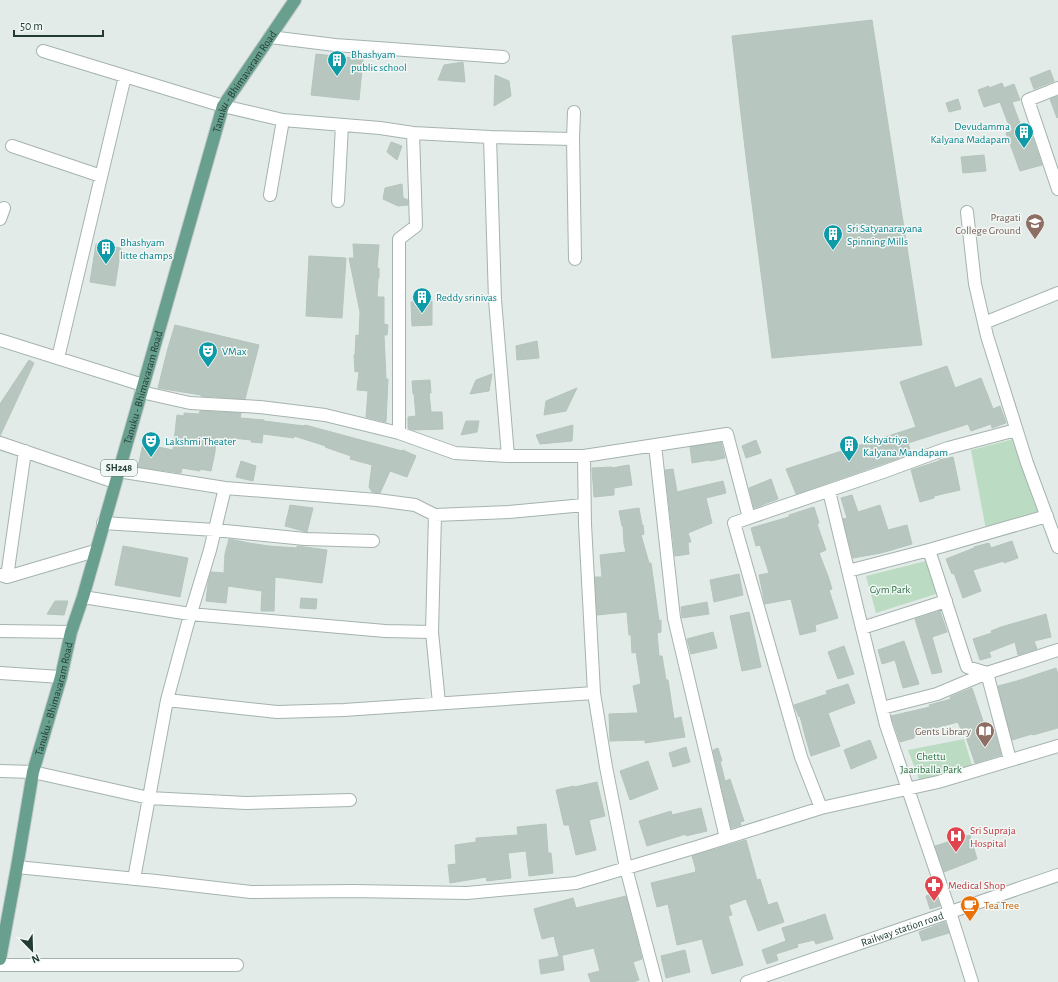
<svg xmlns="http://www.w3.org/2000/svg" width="1058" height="982" viewBox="0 0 1058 982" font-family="'Alegreya Sans',sans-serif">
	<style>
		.green { fill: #bbdcc2 }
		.building { fill: #b7c6bf; stroke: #b4c5bd }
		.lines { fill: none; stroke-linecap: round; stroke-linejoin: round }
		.minor-casing { stroke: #a5b3ae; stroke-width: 14 }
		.tertiary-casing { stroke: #a5b3ae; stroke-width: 14 }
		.primary-casing { stroke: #c1c8c6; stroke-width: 14 }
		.minor { stroke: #fff; stroke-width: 12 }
		.tertiary { stroke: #fff; stroke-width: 12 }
		.primary { stroke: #689f8e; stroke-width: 12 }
		.labels { text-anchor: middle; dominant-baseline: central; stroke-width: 3; stroke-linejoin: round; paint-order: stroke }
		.shield { fill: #f2f8f5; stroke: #60746e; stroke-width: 1 }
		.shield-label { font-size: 10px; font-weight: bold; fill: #223c34 }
		.culture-label { font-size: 11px; fill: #0d838f; stroke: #f2f8f5; text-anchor: start }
		.street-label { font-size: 11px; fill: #223c34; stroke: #f2f8f5 }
		.education-label { font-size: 11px; fill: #785e54; stroke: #f2f8f5; text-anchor: end }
		.park-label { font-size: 11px; fill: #2e7145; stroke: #f2f8f5 }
		.health-label { font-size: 11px; fill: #be3a42; stroke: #f2f8f5; text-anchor: start }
		.food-label { font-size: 11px; fill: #c56008; stroke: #f2f8f5; text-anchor: start }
	</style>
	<rect width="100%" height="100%" fill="#e2ebe7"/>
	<!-- green -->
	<path class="green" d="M1014,439L1039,512L986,530L971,450Z
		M926,561L936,594L876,613L866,576Z
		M964,739L972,765L920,782L908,750Z"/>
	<!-- building -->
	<path class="building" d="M872,20L922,345L772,358L746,157L732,36Z
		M316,54L363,59L359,100L311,95Z
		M463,62L465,82L438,80L444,65Z
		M1050,70L1054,81L1034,89L1030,78Z
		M495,75L509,81L511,96L494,106Z
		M1002,83L1004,88L1014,84L1020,100L1012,102L1022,129L1029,127L1042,165L1020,171L1006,133L1011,131L1000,102L984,107L978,90L989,86V88Z
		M1058,96V117L1057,118L1050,99Z
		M958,99L961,109L949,112L946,103Z
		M391,142L402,146L397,160L387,152Z
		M984,155L986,171L963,173L961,157Z
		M402,184L403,198L408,200V205L398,206L383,199L385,188Z
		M96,244L121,248L115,286L90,282Z
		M353,244L379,245L377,268H379V278H378L377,297H384V324L388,325L387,335H384L386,379H388L386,422L366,417L368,391L357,390L359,371L355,372L354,355H355L356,335L359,336L360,312L349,258H354Z
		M309,256L346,258L342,318L306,316Z
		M432,301V325L412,326L411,302Z
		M175,325L259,345L245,399L201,396V395L158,388L168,348Z
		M537,341L539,358L517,360L516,346Z
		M29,360L34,363L0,436V404Z
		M947,366L955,388L981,378L993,409L1000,406L1006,423L992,428L991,424L971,431L968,424L908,443L911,454L796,494L786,469L916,427L900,382Z
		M492,374L489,391L470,394L476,380Z
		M430,380L431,393H429L431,412H442L443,429L413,430L408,428V417L416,416L414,394H413L412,381Z
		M577,388L566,411L544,415L546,401Z
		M200,411L241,413L240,418L264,420V421L304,426L305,425L402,451L403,450L416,456L407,477L390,471L380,493L372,492L369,487L372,465L350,459L351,456L325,447L326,446L294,436V438L263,434L262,443L251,442V440L233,438V440L216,437L215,452L211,471L200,469V471L182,468L181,473L138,467L143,444L173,450L177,415L184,416V413L199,414Z
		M466,421H479L477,432L461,435Z
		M573,425L572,441L540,444L536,435Z
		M756,440L761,453L746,458L742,446Z
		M721,442L725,458L710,461V460L692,463L690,447Z
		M953,457L960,490L934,496V498L920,502L911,470L939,461V460Z
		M241,461L256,466L253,481L236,477Z
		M629,465L632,485L614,488V495L594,497L592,468L612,467V468Z
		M673,469L677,492L723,481L726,493L706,498L712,523L688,533L691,542H688L689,554L675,556L665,470Z
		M771,479L778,499L754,508L749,488Z
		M852,495L858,512L880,505L888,530L907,525L912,544L881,553L853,558L843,519L847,518L841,498Z
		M290,505L313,508L307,532L285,526Z
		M814,507L819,523L817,524L826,550L819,553L828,576L832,589L829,590L838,618L815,625L816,631L800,635L791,599L765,604L759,575L769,573L760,545L756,546L751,528L789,517V515Z
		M639,508L642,525H643L644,534L641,535L649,563H651L659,621L661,620V632L657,633L659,656H662L666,680H668L674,719L681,717L685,737L645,743V740L610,741L609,714L638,713L633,686L641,684L636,652L632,653L631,635H629L627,612L597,615L595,577H602L600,555L626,552L624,544L623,526H622L619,511Z
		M229,539L249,543L269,546L297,548V546L327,550L322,583L275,577L274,611H261L262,591L228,586L226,603L206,601L208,583L211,572L224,573L225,554Z
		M1012,541L1018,558L1004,563V561L973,570L981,591L963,598L954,573L952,574L946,559L974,548V547L989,543L991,548Z
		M123,546L188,558L180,597L115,585Z
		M739,574L743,595L714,602L710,580Z
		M301,598L317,599L316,609L300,608Z
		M55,601H68L64,615L47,614Z
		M707,602L709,614L682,618L681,607Z
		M940,611L947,632L932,637L942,672L932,674L915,619Z
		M749,612L761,667L742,671L730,616Z
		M1046,614L1051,637L1034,641L1037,649L1018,655L1015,642L989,652L991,657L980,660L973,639L992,633L991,631L1001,627Z
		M713,632L717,648L691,654L687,639Z
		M904,641L919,684L903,688L895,660L882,664L878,650Z
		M844,646L854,674L838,679L828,652Z
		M1056,668L1058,674V728L1033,735L1032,734L1012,740L998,686L1017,681Z
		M848,684L855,703L828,713L840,746L811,756L806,739L800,716L799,717L794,705L827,694L826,691Z
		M972,688L987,733L994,729L1001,755L975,763L965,734L963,735L958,722L931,729L932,731L914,736V738L900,742L891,716L930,707L929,705L951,699L950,697Z
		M870,740L877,758L851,769L844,750Z
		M686,747L690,762L673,767L669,753Z
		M718,748L722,761H720L725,781L730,779L744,821L740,822L741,825L731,828L713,750Z
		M648,761L658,789L630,800L620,771Z
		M597,782L605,816L589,820L596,850L576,855L569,825H564L556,790L574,786L575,787Z
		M701,808L707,831L686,836V834L647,846L639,821L671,811L672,815Z
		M546,824L548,853H551L553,873L529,876L526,851L508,853L511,878L487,881L486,877L450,883L448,865L456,864L455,845L476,842V838L518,835L517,827Z
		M970,835L977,859L944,872L935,846Z
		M746,840L757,880L760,879L768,905L777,902L784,922L758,931L746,899L729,905L732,915L728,916L743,965L712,974L702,939L677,945L668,904L657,907L651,883L696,872L695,870H696L692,856Z
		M935,893L940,906L930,909L926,896Z
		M626,896L642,959L633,962L639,980L633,982H591L588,974L600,971L594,948L559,956L554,936L542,939L534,909L573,898L576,908Z
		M825,914L833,939L816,944L814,940L797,944L798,947L776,954L778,960L767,964L762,950L786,941L782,928L808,920H807Z
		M945,922L949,933L922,941L919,932Z
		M685,950L690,972L666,978L661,956Z
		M562,956L564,970L541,974L539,960Z"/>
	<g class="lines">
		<defs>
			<path id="minor" d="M270,37L335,45L503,57
				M43,51L223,106L283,120L380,128L413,133L416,226L399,239V433
				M1058,88L1028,100L1058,189
				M413,133L490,137
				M573,139L574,112
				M12,146L101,176
				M270,195L283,120
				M338,201L342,125
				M967,212L975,284L987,336L1027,463L1058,547
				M0,219L4,208
				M984,323L1058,293
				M0,340L143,385
				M58,358L125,76
				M141,392L190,403L260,407L325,415L399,433L455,453L508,456H584
				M0,443L115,482
				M655,445L674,618L726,838
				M508,456L495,300L490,137L573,139L575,259
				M118,471L225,488L377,500L415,505L435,515L509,512L584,505
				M829,491L861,624L886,725L950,912L972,982
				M435,515L432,632L439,703
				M103,523L215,530L305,539L373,541
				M848,571L929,550
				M1,575L7,577L95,551
				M7,577L25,451
				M83,597L190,614L385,631L432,632
				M862,628L946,601
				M0,631L71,632
				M0,673L61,677
				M987,673L967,667L929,550L1047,516
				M167,700L277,712L344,710L594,693
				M882,708L937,694L987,673
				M1010,760L987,673L1058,650
				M0,771L33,772L149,798L246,803L350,800
				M821,808L801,757L734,523L883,472L948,448L1016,430
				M17,867L156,881L251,892L353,891L467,893L576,883L697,847L821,808L938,782L1058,746
				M134,879L167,700L187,626L210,550L225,488
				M0,965H237
				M656,982L626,868L606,767L594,693L585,524L584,456L727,434L749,518"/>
			<g id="tertiary">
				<path id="s1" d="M747,982L1058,875"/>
			</g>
			<g id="primary">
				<path id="s2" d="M0,959L17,867L33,772L61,677L71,632L83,597L223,106L295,0"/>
			</g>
		</defs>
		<!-- minor casing -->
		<use href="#minor" class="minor-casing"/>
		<!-- tertiary casing -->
		<use href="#tertiary" class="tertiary-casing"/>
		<!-- primary casing -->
		<use href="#primary" class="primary-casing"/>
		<!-- minor -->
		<use href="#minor" class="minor"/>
		<!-- tertiary -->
		<use href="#tertiary" class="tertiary"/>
		<!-- primary -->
		<use href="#primary" class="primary"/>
	</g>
	<!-- icons -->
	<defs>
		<symbol id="building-pin" viewBox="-11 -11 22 30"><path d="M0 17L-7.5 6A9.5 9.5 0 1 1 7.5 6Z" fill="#0f9aa8" stroke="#f2f8f5"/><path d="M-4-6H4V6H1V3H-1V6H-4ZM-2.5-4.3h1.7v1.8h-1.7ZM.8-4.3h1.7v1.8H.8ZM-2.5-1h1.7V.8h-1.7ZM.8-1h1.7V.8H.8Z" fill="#fff"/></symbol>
		<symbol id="university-pin" viewBox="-11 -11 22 30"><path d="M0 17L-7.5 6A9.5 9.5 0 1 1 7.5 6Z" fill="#8d6e63" stroke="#f2f8f5"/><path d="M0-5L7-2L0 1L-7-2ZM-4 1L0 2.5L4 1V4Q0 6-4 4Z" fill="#fff"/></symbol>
		<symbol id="theatre-pin" viewBox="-11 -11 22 30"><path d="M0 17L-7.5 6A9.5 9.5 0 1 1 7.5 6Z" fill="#0f9aa8" stroke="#f2f8f5"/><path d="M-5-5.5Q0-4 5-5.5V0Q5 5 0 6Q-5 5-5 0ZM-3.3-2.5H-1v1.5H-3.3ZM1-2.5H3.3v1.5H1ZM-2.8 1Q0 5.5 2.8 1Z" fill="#fff"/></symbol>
		<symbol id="library-pin" viewBox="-11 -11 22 30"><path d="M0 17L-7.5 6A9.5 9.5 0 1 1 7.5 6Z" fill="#8d6e63" stroke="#f2f8f5"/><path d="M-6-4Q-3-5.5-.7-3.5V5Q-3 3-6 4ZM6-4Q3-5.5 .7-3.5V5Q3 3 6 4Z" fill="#fff"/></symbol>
		<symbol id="hospital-pin" viewBox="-11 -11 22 30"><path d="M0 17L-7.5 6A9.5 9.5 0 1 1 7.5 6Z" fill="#e0444e" stroke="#f2f8f5"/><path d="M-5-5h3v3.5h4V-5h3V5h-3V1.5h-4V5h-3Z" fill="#fff"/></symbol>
		<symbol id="pharmacy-pin" viewBox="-11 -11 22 30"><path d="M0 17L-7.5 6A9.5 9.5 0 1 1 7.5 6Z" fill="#e0444e" stroke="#f2f8f5"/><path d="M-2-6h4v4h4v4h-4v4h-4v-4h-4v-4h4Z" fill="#fff"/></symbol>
		<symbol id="cafe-pin" viewBox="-11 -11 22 30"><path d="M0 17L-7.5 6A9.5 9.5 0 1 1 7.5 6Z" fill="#e8710a" stroke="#f2f8f5"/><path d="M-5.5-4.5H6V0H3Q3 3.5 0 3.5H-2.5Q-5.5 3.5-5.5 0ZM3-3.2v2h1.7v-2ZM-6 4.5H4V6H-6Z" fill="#fff"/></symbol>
	</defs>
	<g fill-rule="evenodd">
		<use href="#building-pin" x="326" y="49" width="22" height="30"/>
		<use href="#building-pin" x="1013" y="121" width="22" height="30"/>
		<use href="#university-pin" x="1024" y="212" width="22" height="30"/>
		<use href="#building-pin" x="822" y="223" width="22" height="30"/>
		<use href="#building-pin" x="95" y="237" width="22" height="30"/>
		<use href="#building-pin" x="411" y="286" width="22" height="30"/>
		<use href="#theatre-pin" x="197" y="340" width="22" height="30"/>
		<use href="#theatre-pin" x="140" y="430" width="22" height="30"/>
		<use href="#building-pin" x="838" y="434" width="22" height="30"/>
		<use href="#library-pin" x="974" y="720" width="22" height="30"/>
		<use href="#hospital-pin" x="945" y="825" width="22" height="30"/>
		<use href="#pharmacy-pin" x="923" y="874" width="22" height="30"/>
		<use href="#cafe-pin" x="959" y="894" width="22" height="30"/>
	</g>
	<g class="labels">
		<!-- shield labels -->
		<rect class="shield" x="101" y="460" width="36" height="16" rx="3"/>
		<g class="shield-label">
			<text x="119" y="468">SH248</text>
		</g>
		<!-- culture labels -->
		<g class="culture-label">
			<text x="351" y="54">Bhashyam<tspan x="351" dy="13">public school</tspan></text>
			<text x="1010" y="126" text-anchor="end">Devudamma<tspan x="1010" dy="13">Kalyana Madapam</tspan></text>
			<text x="847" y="228">Sri Satyanarayana<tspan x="847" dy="13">Spinning Mills</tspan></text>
			<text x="120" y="242">Bhashyam<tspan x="120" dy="13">litte champs</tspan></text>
			<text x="436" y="297">Reddy srinivas</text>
			<text x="222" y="351">VMax</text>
			<text x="863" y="439">Kshyatriya<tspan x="863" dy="13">Kalyana Mandapam</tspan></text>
			<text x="165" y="441">Lakshmi Theater</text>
		</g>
		<!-- street labels -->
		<g class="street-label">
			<text stroke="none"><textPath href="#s2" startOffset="914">Tanuku - Bhimavaram Road</textPath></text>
			<text stroke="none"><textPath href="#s2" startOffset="590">Tanuku - Bhimavaram Road</textPath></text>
			<text stroke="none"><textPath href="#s2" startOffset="266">Tanuku - Bhimavaram Road</textPath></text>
			<text stroke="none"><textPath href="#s1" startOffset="164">Railway station road</textPath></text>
		</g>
		<!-- education labels -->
		<g class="education-label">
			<text x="1021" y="217">Pragati<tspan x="1021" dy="13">College Ground</tspan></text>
			<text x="971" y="731">Gents Library</text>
		</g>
		<!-- park labels -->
		<g class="park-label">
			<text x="890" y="589">Gym Park</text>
			<text x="931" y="756">Chettu<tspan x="931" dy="13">Jaariballa Park</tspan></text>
		</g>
		<!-- health labels -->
		<g class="health-label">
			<text x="970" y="830">Sri Supraja<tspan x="970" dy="13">Hospital</tspan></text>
			<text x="948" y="885">Medical Shop</text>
		</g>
		<!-- food labels -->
		<g class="food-label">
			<text x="984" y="905">Tea Tree</text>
		</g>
	</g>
	<!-- north arrow -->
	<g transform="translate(32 950) rotate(157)" stroke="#f2f8f5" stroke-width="3" paint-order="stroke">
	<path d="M0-3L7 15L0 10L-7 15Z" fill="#223c34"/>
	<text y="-6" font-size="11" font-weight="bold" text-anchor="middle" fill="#223c34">N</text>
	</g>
	<!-- scale -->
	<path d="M14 30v6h89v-6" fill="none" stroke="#223c34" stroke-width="2"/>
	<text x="20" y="30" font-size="12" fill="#223c34" stroke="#f2f8f5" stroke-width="3" paint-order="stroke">50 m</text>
</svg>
